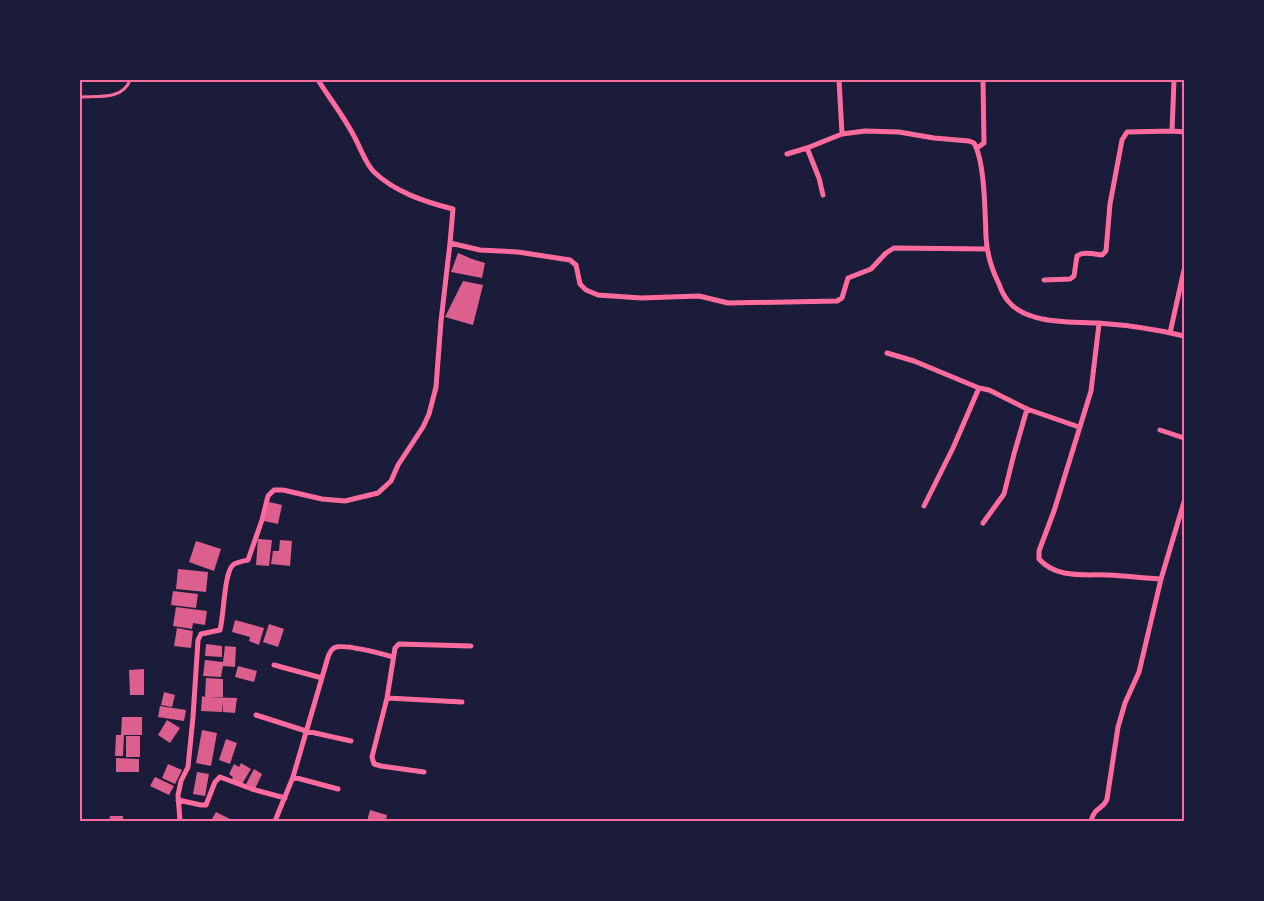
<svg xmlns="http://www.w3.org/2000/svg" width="1264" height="901" viewBox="0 0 1264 901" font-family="'Zilla Slab',serif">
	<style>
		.building { fill: #dd5f8e }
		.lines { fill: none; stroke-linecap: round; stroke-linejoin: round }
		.service { stroke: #ff6b9d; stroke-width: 3 }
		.minor { stroke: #ff6b9d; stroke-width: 5 }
		.neatline { fill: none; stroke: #ff6b9d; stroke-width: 2 }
	</style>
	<rect width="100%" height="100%" fill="#1b1b3a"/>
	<!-- building -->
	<path class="building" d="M458,253L472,259L485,263L482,278L451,272Z
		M463,281L483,285L473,325L445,317Z
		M269,502L282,505L278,524L264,521Z
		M258,539L272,540L269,566L256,565Z
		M280,540L292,541L290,566L271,564L273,551H279Z
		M196,541L221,549L214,571L189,562Z
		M178,569L208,572L206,592L176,589Z
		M173,591L198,594L196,608L171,605Z
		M176,607L207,611L205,625L193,623L192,629L173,626Z
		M235,620L264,628L259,645L249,641L250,637L232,632Z
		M269,624L284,629L278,647L263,642Z
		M177,628L193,631L191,648L174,646Z
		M206,644L222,646V657L205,656Z
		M225,646L236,647L235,667L223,666L221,677L203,676L205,660L223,662Z
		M238,666L257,671L254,682L235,677Z
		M144,669V695H130L129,670Z
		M206,678L223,679V697H208L237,698L235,713L223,712V702L222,712L201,711L202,696L205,697Z
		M164,692L175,695L172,707L161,705Z
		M160,706L186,710L184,721L158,717Z
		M122,717H142V735H124L123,756H115L116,735H121Z
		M167,720L180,728L170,743L158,735Z
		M202,730L217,733L211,766L196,763Z
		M126,736H140V757H126Z
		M226,739L237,743L230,764L219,760Z
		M116,758L139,759V772H116Z
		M241,763L251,769L242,784L232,779L233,777L229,774L234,764L239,767Z
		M168,764L182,770L175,784L162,778Z
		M254,769L262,774L255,789L246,784Z
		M197,772L209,774L205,796L193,794Z
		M155,777L174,786L169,795L150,786Z
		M370,810L387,815L386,821H367Z
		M216,812L234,821H215L212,819Z
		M110,816H123V821H109Z"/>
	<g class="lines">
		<!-- service -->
		<path class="service" d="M80,97C98,96 123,100 130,80"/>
		<!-- minor -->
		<path class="minor" d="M318,80C330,99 345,118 355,138C361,149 365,163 374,172C395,192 425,202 453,209L450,243L480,250L518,252L570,260L576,265L580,284L586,290L598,295L641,298L699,296L728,303L837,301L842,298L848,278L871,269L886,253L894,248L986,249
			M839,80L842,134
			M1172,131L1174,80
			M807,148L819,178L823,195
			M977,148L984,143L983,80
			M787,154L807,148L842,134L865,131L899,132L934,138L969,141L974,143C985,162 985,214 986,237C987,255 991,268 999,284C1001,290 1004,296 1008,301C1026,324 1071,322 1098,323C1126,325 1156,329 1184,336
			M1044,280L1070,279L1074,276L1077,256C1083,251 1093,254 1102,255L1106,251L1110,204L1122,140L1127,132L1172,131L1184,132
			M1099,324L1091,391L1054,511L1039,551V559C1057,579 1084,574 1109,575C1126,576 1144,578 1161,579
			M1170,333L1184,270
			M887,353L914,361L979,388
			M1160,430L1184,438
			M924,506L953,448L979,388L989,390L1027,409L1079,427
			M983,523L1004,494L1014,454L1027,409
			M274,665L322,678
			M387,698L462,702
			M256,715L306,731L351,741
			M424,772L381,766L374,764L372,757L387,698L395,648L399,644L471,646
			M293,777L338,789
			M178,800L201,805H206L215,782L220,777L252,789L285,798
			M180,821L178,795L181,781L188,767L193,717L198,640L201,634L220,630C224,615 224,573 233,565C236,562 243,561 248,560L262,520L268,496L274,490H283L322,499L345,501L378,493L391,481L398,465L423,427L429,414L436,387L441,321L450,243
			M275,821L293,777L328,657C329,654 331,650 334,648C343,643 382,654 393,657
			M1091,821C1094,807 1104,809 1107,799L1118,727L1125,703L1139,672L1161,579L1184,502"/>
	</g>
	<!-- border -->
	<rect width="1264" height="901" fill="none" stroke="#1b1b3a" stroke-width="162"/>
	<rect x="81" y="81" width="1102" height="739" class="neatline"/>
</svg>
